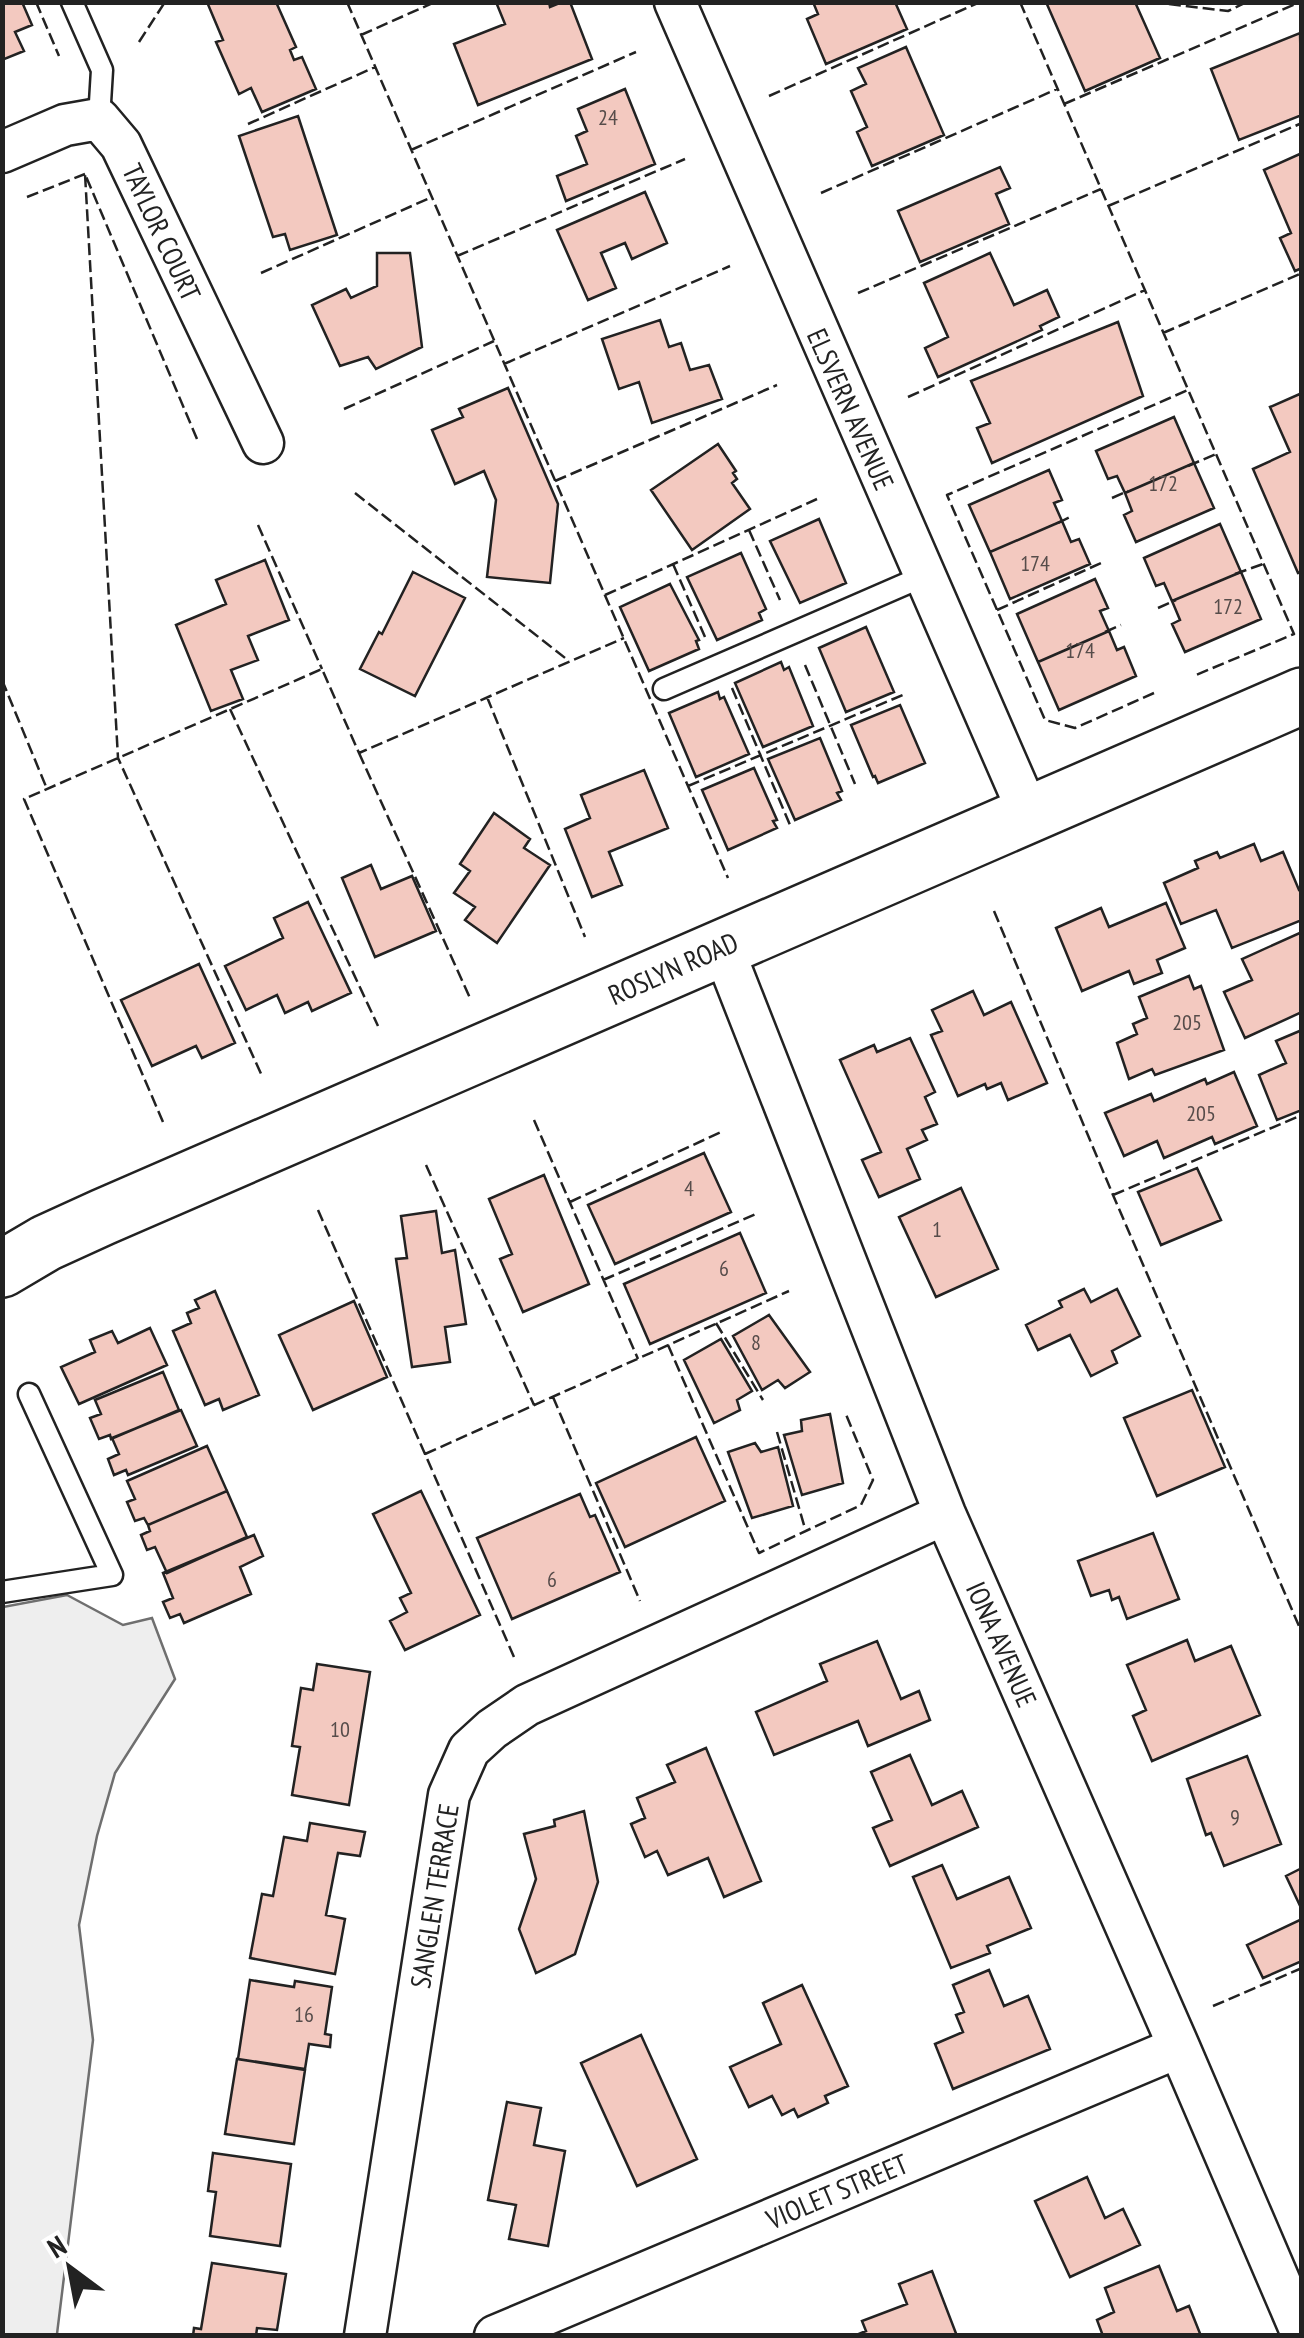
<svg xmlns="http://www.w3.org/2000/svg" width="1304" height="2338" viewBox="0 0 1304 2338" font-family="'PT Sans Narrow',sans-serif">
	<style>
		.green { fill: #eee; stroke: #6f6f6f; stroke-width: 2.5 }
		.building { fill: #f3c9c0; stroke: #222; stroke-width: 2.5 }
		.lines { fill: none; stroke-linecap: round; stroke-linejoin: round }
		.lane-casing { stroke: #222; stroke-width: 25 }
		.street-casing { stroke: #222; stroke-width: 45 }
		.secondary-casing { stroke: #222; stroke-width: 60 }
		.lane { stroke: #fff; stroke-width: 20 }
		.street { stroke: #fff; stroke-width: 40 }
		.secondary { stroke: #fff; stroke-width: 55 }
		.fence { stroke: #222; stroke-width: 2.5; stroke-dasharray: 12 5; stroke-linecap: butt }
		.labels { text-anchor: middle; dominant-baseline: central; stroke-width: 8; stroke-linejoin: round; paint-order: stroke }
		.number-label { font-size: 22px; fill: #564c4a }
		.street-label { font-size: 28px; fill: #222; stroke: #fff }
	</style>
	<rect width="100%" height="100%" fill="#fff"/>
	<!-- green -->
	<path class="green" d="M67,1595L123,1625L152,1618L175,1679L115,1773L97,1836L79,1925L93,2040L57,2334L56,2336L3,2335V1607Z"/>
	<!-- building -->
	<path class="building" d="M2,2H22L32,25L15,32L24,51L2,60Z
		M207,2H276L296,47L290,50L294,60L302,57L316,89L262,112L251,88L239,94L216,42L223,40Z
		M496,2H549L550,7L562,2H570L592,59L478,105L454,44L505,24Z
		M813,2H895L907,29L826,64L807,19L818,14Z
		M1046,2H1135L1160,58L1085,91Z
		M1300,33L1302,115L1239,140L1211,69Z
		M906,47L944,135L872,166L857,132L867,127L851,91L866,84L858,68Z
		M625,89L655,164L566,201L557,176L587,164L576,136L587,131L578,109Z
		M298,116L337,235L290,250L285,234L273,237L239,136Z
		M1302,153V268L1295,271L1280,238L1291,233L1264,170Z
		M1000,167L1010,188L996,194L1009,224L920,262L898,211Z
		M645,192L667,243L632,259L625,243L601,253L616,288L588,300L557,230Z
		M377,253H410L422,347L376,369L368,357L340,366L312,305L346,289L351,298L377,286Z
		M990,253L1014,305L1047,290L1059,317L1040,326L1042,330L938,377L925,348L948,337L924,283Z
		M660,320L669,347L681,343L690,370L709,365L722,399L652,423L639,382L619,389L602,339Z
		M1118,322L1143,396L992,463L977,428L990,423L971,381Z
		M508,388L558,504L550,583L487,577L496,500L484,471L455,484L432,430L463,417L459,409Z
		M1302,393V572L1298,573L1253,469L1290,452L1270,407Z
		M1174,417L1194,463L1125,493L1117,476L1108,479L1096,451Z
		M718,444L736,471L733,473L737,479L732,483L750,509L692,550L651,490Z
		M1194,463L1214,508L1136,542L1124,515L1132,511L1125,493Z
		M1049,470L1062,500L1054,503L1062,521L990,552L969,505Z
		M819,519L846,583L800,603L770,541Z
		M1062,521L1071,542L1079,539L1090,564L1010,599L990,552Z
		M1220,524L1241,572L1172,601L1164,583L1156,586L1144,558Z
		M741,553L766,609L759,613L762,620L717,640L687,577Z
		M265,560L289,620L248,636L258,660L231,670L243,699L211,711L176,625L226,604L216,580Z
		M413,572L465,598L415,696L360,669L379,632L382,634Z
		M1241,572L1261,619L1185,652L1172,624L1180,620L1172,601Z
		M1095,579L1108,608L1100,611L1109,631L1038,662L1017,614Z
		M670,584L699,640L696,641L699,649L649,671L620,607Z
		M866,627L894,692L846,712L819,648Z
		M1109,631L1117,650L1124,647L1136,676L1059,710L1038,662Z
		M781,662L784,670L789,667L813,726L763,747L735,683Z
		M718,692L720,699L724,697L749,754L696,777L669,713Z
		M900,705L925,763L878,783L875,776L873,777L851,725Z
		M820,738L842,791L837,793L841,800L795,820L768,759Z
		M754,768L777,820L773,821L777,828L728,850L702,790Z
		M644,770L668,828L609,852L622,885L592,897L565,829L590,818L581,795Z
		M494,813L530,839L524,848L550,865L497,943L465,920L475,907L454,893L470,871L460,864Z
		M1254,844L1261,861L1283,852L1299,890L1302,889V920L1232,948L1216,910L1181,924L1164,883L1198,868L1195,861L1217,852L1220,858Z
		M371,865L381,889L412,876L436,931L375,957L342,878Z
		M308,902L351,993L312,1011L308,1002L285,1013L277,995L246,1010L225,966L283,938L274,918Z
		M1166,903L1185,948L1157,960L1162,973L1134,984L1129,971L1082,991L1056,928L1101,908L1109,927Z
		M1302,932V1012L1245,1038L1224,992L1252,980L1242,959Z
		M199,964L235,1043L202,1058L196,1046L152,1066L121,1000Z
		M1189,976L1194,989L1201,986L1224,1050L1155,1075L1152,1069L1129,1079L1117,1043L1137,1034L1133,1024L1147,1018L1139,997Z
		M973,991L984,1015L1011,1002L1047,1083L1008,1100L1001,1083L987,1089L985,1084L958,1096L931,1035L942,1031L932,1010Z
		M1302,1030V1110L1277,1120L1259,1075L1286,1063L1276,1041Z
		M910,1038L935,1092L925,1097L937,1124L922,1130L927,1140L907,1149L920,1179L879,1197L862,1160L881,1152L840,1060L874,1045L877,1052Z
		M1234,1072L1257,1126L1215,1144L1212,1137L1164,1158L1157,1141L1124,1156L1105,1113L1151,1094L1154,1101L1205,1079L1207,1084Z
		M704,1153L731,1212L615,1264L588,1205Z
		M1197,1168L1221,1220L1161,1245L1138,1192Z
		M544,1175L589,1284L523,1312L500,1259L512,1254L489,1199Z
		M961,1188L998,1269L936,1297L899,1217Z
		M436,1211L442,1253L455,1250L466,1324L445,1327L450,1362L412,1367L396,1259L407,1258L401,1216Z
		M740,1233L766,1293L650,1344L624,1284Z
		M1084,1289L1091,1302L1117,1289L1140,1336L1112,1351L1117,1363L1091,1376L1070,1335L1038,1350L1026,1325L1062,1307L1059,1301Z
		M215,1291L259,1395L223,1410L219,1399L205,1405L173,1331L191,1323L187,1313L199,1308L195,1300Z
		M354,1301L387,1377L313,1410L279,1335Z
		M769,1315L810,1372L785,1388L778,1380L762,1390L733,1336Z
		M150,1328L167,1365L79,1404L61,1367L95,1352L90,1340L112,1331L118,1343Z
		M721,1339L752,1391L737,1400L740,1410L714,1423L684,1360Z
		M163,1372L179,1410L111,1439L110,1435L99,1439L90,1418L101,1414L95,1400Z
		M1192,1390L1225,1467L1157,1496L1124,1418Z
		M181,1410L197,1446L128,1475L126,1470L114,1475L108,1459L119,1454L112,1438Z
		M830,1414L843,1483L802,1495L784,1435L802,1431L801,1420Z
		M696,1437L725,1501L625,1547L596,1483Z
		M755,1443L761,1452L778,1447L793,1506L752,1518L728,1452Z
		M207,1446L227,1491L148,1525L144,1518L135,1521L127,1502L135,1499L127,1481Z
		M227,1491L247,1537L167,1573L155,1547L147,1550L141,1535L150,1531L148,1525Z
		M421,1491L480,1615L405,1650L390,1621L407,1612L400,1598L411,1593L373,1514Z
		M580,1494L590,1517L595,1515L620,1572L512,1619L477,1538Z
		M1153,1533L1179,1599L1127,1619L1119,1597L1112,1600L1109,1590L1091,1596L1078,1561Z
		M254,1535L263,1556L240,1567L251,1594L184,1623L180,1614L170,1618L163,1602L173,1598L163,1573Z
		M1187,1640L1195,1661L1231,1646L1260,1715L1152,1761L1133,1716L1146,1710L1127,1665Z
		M877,1641L901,1699L919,1691L930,1720L868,1746L858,1721L774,1755L756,1712L827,1681L820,1664Z
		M317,1664L370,1672L349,1805L292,1795L300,1747L292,1746L301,1688L313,1690Z
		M706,1748L761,1881L724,1897L708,1858L668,1875L657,1851L645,1857L631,1824L645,1818L637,1798L675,1782L667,1765Z
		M910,1755L932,1805L962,1791L978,1827L890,1866L873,1828L892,1820L871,1772Z
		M1247,1756L1281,1844L1224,1866L1211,1833L1206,1835L1187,1779Z
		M584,1811L598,1882L575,1954L536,1973L519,1929L536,1879L524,1834L555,1826L554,1820Z
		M310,1823L365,1832L360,1856L338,1853L326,1915L345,1919L335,1974L250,1958L262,1894L273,1896L284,1837L307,1841Z
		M942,1865L957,1899L1009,1877L1031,1928L987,1946L990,1953L951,1968L913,1877Z
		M1302,1868V1910L1286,1876Z
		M1302,1919V1961L1263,1978L1247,1945Z
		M989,1970L1004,2006L1028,1996L1050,2049L953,2089L935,2044L963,2032L956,2015L964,2012L953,1985Z
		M250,1980L294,1987L295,1981L332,1987L325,2034L331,2035L330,2047L309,2044L305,2069L238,2059Z
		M802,1985L848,2086L825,2096L828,2103L798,2117L794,2109L782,2115L772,2096L749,2107L730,2067L781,2044L763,2003Z
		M641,2035L697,2159L637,2186L581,2063Z
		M237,2059L305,2070L294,2144L225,2134Z
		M507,2102L541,2108L534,2145L565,2151L548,2246L509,2239L516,2205L488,2200Z
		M213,2153L291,2164L280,2246L210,2236L216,2192L208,2191Z
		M1087,2177L1105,2218L1123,2209L1140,2245L1070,2277L1035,2201Z
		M212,2263L286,2274L277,2330L257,2328L256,2336H193L194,2328L201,2329Z
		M1159,2266L1177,2311L1189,2306L1201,2336H1103L1097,2320L1114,2312L1105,2288Z
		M932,2271L957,2336H854L866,2331L862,2321L907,2304L899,2284Z"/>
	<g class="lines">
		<defs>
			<path id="lane" d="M72,2L102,70L99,119
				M664,689L924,576
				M2,1592L112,1575L29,1394"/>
			<path id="street" d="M675,2L1029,814
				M2,152L65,125L99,119L121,145L263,443
				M722,946L945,1514L1179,2047L1302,2334
				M365,2336L449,1795L469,1750L492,1729L527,1705L945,1514
				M495,2336L1179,2047"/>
			<path id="secondary" d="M2,1269L46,1243L103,1217L1302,696"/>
		</defs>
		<!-- lane casing -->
		<use href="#lane" class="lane-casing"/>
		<!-- street casing -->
		<use href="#street" class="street-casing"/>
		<!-- secondary casing -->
		<use href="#secondary" class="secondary-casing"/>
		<!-- lane -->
		<use href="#lane" class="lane"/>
		<!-- street -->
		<use href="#street" class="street"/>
		<!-- secondary -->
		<use href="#secondary" class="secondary"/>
		<!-- fence -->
		<path class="fence" d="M36,2L59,56
			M347,2L728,878
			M1020,2L1294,634L1196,675
			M1152,2L1228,11L1247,2
			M361,35L435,2
			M139,42L165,2
			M769,96L980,2
			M1064,104L1300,2
			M248,124L375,67
			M411,150L636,52
			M821,193L1057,89
			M27,197L85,174
			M1108,206L1302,123
			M457,256L685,159
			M261,273L432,197
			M858,293L1101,189
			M1163,333L1302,273
			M504,364L730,266
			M908,397L1145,290
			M344,409L494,341
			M197,439L85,174L118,758L262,1076
			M1188,466L1216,454
			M555,481L777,385
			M355,493L569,661
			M1112,498L1128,491
			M1058,523L1072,516
			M258,525L322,669
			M749,530L780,600
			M673,564L705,637
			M1235,574L1263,564
			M605,595L817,499
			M1158,608L1176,600
			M997,610L1101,563
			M1105,632L1121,625
			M805,665L855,784
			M2,680L47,789
			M732,688L790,825
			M1154,693L1075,728L1045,720L947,495L1188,390
			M487,697L585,937
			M230,709L378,1026
			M359,753L470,998
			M688,786L905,694
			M994,911L1113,1195L1302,1633
			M534,1120L638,1359
			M163,1122L24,799L322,669L359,753L624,638
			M426,1165L534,1405
			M1113,1195L1302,1115
			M570,1202L721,1132
			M318,1210L514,1657
			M603,1280L758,1213
			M716,1323L763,1400
			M668,1345L759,1553L861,1505L873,1480L845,1412
			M553,1397L640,1601
			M777,1432L806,1532
			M425,1454L789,1291
			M1213,2006L1302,1968"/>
	</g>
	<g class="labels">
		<!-- number labels -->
		<g class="number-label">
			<text x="608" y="117">24</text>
			<text x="1163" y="483">172</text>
			<text x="1035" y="563">174</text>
			<text x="1228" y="606">172</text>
			<text x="1080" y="650">174</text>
			<text x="1187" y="1022">205</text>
			<text x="1201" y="1113">205</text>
			<text x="689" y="1188">4</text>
			<text x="937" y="1229">1</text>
			<text x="724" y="1268">6</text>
			<text x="756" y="1342">8</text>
			<text x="552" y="1579">6</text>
			<text x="340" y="1729">10</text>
			<text x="1235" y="1817">9</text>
			<text x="304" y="2014">16</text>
		</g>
		<!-- street labels -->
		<g class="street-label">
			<text transform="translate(162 232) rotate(65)">TAYLOR COURT</text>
			<text transform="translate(851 409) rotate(66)">ELSVERN AVENUE</text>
			<text transform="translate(673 968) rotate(-24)">ROSLYN ROAD</text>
			<text transform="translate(1002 1644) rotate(66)">IONA AVENUE</text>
			<text transform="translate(434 1896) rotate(-81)">SANGLEN TERRACE</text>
			<text transform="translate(837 2191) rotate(-23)">VIOLET STREET</text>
		</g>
	</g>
	<!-- border -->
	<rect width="1304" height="2338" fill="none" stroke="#222222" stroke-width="10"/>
	<!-- north arrow -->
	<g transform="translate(70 2268) rotate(328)" stroke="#ffffff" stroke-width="8" paint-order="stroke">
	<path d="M0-8L18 38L0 25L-18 38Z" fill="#222222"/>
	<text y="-15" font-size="28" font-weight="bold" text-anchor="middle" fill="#222222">N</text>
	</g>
</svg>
